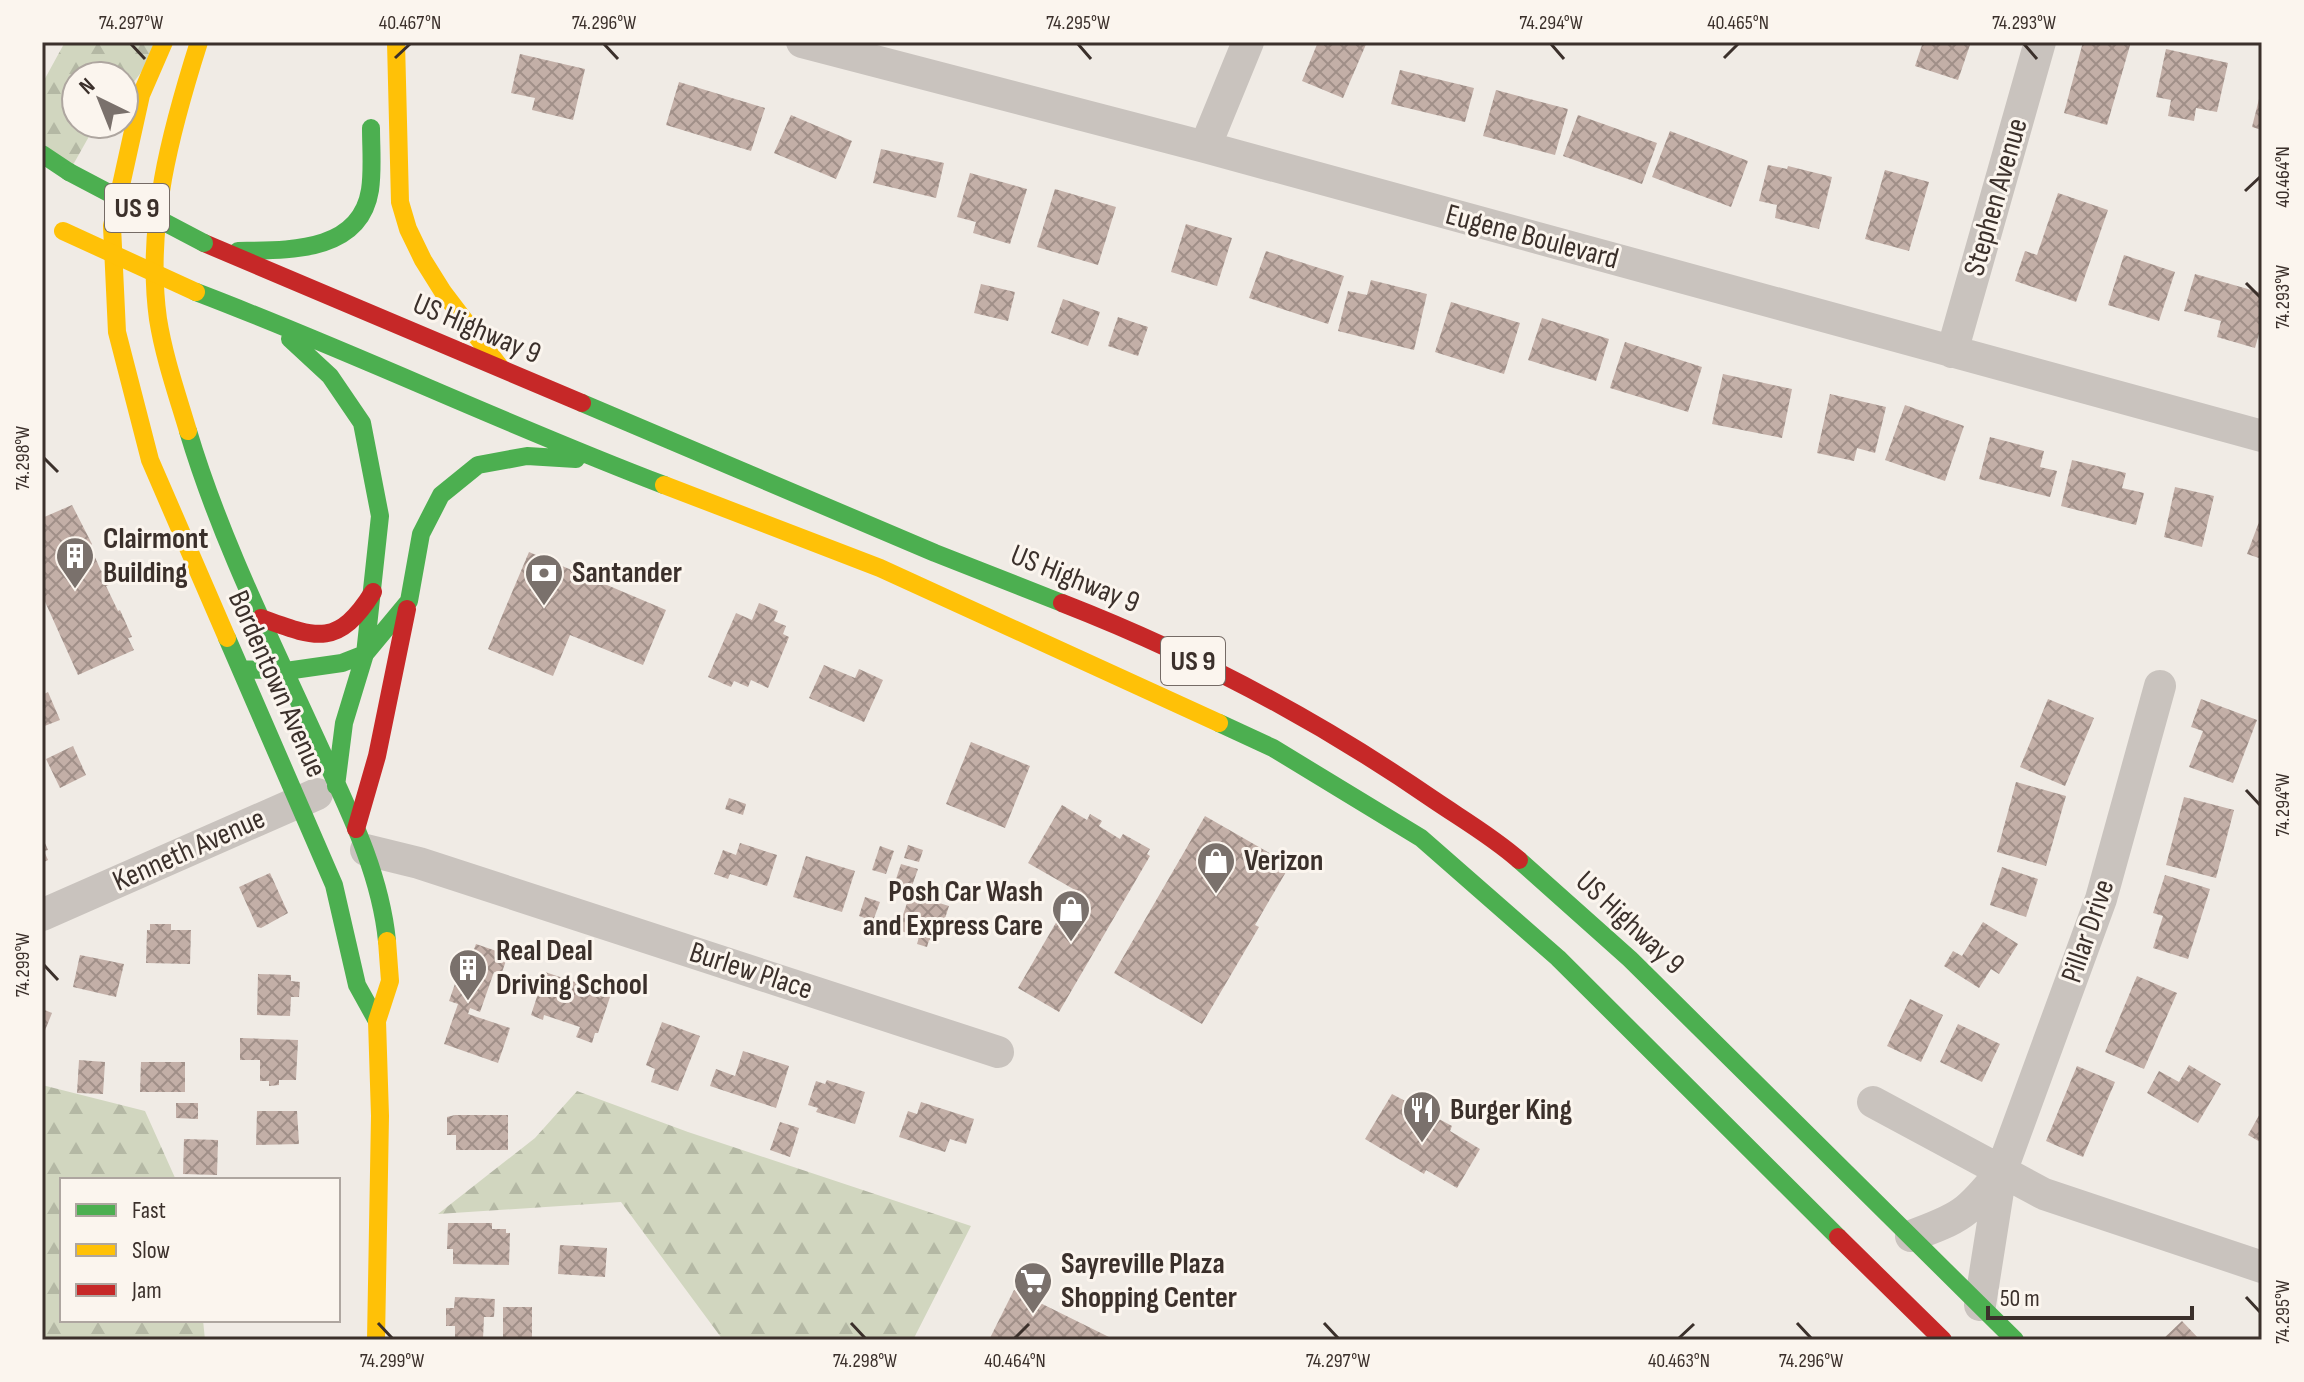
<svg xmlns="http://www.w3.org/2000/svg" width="2304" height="1382" viewBox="0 0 2304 1382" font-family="'Sofia Sans Condensed',sans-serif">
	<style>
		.forest { fill: url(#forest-firs) }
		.building { fill: url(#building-cross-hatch) }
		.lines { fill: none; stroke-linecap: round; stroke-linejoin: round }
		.street { stroke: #c9c3be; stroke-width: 32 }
		.fast { stroke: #4caf50; stroke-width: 18 }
		.slow { stroke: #ffc107; stroke-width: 18 }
		.jam { stroke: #c62828; stroke-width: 18 }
		.fast-bridge { stroke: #4caf50; stroke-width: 18 }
		.slow-bridge { stroke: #ffc107; stroke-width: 18 }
		.ticks { fill: none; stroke: #3b302b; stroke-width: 3 }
		.labels { text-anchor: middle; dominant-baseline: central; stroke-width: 6; stroke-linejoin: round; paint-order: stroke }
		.shield { fill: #fbf5ee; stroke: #756b66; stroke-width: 2 }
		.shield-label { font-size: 28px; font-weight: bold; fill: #3b302b }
		.street-label { font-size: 30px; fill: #3b302b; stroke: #fbf5ee }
		.poi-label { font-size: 30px; font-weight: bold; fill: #3b302b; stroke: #fbf5ee; text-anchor: start }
		.neatline { fill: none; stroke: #3b302b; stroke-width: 3 }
		.ticks-label { font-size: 20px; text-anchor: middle; fill: #3b302b }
	</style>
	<defs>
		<pattern id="forest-firs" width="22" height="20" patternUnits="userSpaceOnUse" patternTransform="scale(2)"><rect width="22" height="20" fill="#d1d6bf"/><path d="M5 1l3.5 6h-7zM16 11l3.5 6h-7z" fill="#b4b8a4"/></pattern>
		<pattern id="building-cross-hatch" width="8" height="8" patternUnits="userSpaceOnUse" patternTransform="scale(2)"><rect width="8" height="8" fill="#c3afa7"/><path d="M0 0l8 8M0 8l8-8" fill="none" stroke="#a08f88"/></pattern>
	</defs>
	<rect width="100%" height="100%" fill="#f0ebe5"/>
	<!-- forest -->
	<path class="forest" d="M65,42H164L124,95V76H76V124H96L69,172L42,154V84Z
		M42,1085L145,1111L176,1180H62V1320H203L205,1340H42Z
		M577,1091L688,1132L971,1226L913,1340H723L621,1202L438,1214L535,1138Z"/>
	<!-- building -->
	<path class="building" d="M1318,42H1367L1343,98L1302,81Z
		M1923,42H1971L1958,80L1915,66Z
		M2083,42H2131L2107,125L2064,113Z
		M2166,49L2228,63L2217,112L2196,108L2194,121L2168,116L2171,100L2156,97Z
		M520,54L585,69L573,120L532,110L535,98L511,93Z
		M1400,70L1474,88L1465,122L1391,104Z
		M679,82L765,108L751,151L666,125Z
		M1496,90L1568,109L1555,155L1483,136Z
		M2261,91H2262V130L2252,127Z
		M791,115L852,141L836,179L774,153Z
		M1578,115L1657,143L1642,184L1563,156Z
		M1670,131L1748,161L1731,207L1652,177Z
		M881,149L944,163L936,198L873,183Z
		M1768,165L1787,169L1788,166L1832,177L1819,229L1775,218L1777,205L1759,201Z
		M1885,170L1929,182L1909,251L1865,239Z
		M970,173L1027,189L1010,244L973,233L976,222L957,217Z
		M1055,189L1116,207L1098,265L1037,247Z
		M2058,193L2108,210L2076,302L2015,281L2025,251L2037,255Z
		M1186,224L1232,238L1217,286L1171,272Z
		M1266,251L1344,276L1328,324L1249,298Z
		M2124,255L2175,272L2159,321L2108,305Z
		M2195,274L2262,293V323L2255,348L2217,337L2221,321L2184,311Z
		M1371,280L1427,294L1414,350L1338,331L1348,291L1367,295Z
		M981,284L1015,292L1008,321L974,313Z
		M1063,299L1100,312L1088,346L1051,333Z
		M1451,302L1520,323L1504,374L1435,352Z
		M1118,317L1148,327L1138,356L1108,346Z
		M1542,318L1609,339L1596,381L1528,360Z
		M1625,342L1702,367L1688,412L1610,388Z
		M1723,374L1792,389L1782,438L1712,424Z
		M1830,394L1886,407L1875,453L1857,448L1854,461L1817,453Z
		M1905,405L1964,426L1945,481L1885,460Z
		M1990,437L2044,451L2040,467L2057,471L2050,497L1979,479Z
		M2072,460L2126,473L2122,488L2144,493L2136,525L2061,506Z
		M2175,487L2214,496L2202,547L2164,537Z
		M72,505L92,544L90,546L101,571L103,570L109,585L106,586L118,611L120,610L132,637L128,638L134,650L78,675L42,595V518Z
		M2262,514V559L2247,554Z
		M529,552L666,610L643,665L570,635L553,676L488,649Z
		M759,603L778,611L774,621L786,626L783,634L789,637L768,688L751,680L748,687L734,681L731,687L708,677L736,613L752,620Z
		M824,665L855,678L859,669L883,680L864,722L809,698Z
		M48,692L60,720L42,727V695Z
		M2048,699L2094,718L2065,786L2020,767Z
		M2201,699L2257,720L2233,783L2189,767L2203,731L2191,727Z
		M971,742L1030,766L1005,828L946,804Z
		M73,746L86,775L60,788L46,759Z
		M2016,782L2066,796L2046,866L1997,852Z
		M2184,797L2234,810L2216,878L2166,865Z
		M729,798L746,804L743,815L725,809Z
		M1062,805L1087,820L1090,814L1102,821L1099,826L1120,839L1123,834L1150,849L1147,854L1150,856L1059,1012L1018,988L1075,890L1028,863Z
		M1205,816L1290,865L1255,925L1259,927L1202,1024L1114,973Z
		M42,836L48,850L44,851L48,860L42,863Z
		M740,843L777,855L767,886L730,874L728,879L714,874L723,850L736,855Z
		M908,845L923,850L919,862L904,858Z
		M880,846L894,851L886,874L872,870Z
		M806,856L855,871L842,912L793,897Z
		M901,864L918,869L909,894L893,888Z
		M2002,867L2038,879L2026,917L1990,905Z
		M270,873L288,913L261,928L257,927L239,887Z
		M2165,875L2210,889L2188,959L2153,948L2163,916L2153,913Z
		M910,894L949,906L937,943L929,940L927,947L917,944L919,937L898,930Z
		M865,897L880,902L873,921L859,916Z
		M1983,922L2018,944L1999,974L1991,969L1979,988L1944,966L1953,951L1962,956Z
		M150,924H171V930H191L190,964L146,963L147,930H150Z
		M476,944L508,955L501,975L494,972L480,1012L470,1008L468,1014L510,1028L498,1063L444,1044L458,1004L449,1001L456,981L452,979L456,966L460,967L462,960L469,962Z
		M80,955L124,964L116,997L73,987Z
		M545,972L611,994L598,1033H595L592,1043L576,1037L580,1027L544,1015L543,1020L531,1015Z
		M258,974L291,975V981L300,982L299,997H291L290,1016L257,1015Z
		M2137,976L2177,993L2144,1069L2105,1052Z
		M1910,999L1943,1015L1921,1062L1887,1046Z
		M42,1009L52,1013L42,1038Z
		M662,1022L700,1036L678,1091L651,1082L655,1069L646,1065Z
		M1958,1024L2000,1044L1982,1082L1940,1062Z
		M240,1038L298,1040L296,1080H279V1085L269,1086V1081H260V1060H240Z
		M743,1051L789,1066L776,1108L710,1086L716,1069L735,1076Z
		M79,1060L105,1062L103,1094L77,1093Z
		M141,1062H185V1092H140Z
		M2189,1065L2221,1084L2198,1123L2147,1093L2159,1071L2179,1082Z
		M2077,1066L2115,1082L2083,1157L2046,1141Z
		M827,1080L865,1092L855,1124L816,1112L818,1108L808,1105L816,1081L825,1084Z
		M1392,1094L1452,1126L1450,1131L1480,1149L1457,1188L1426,1170L1424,1174L1365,1139Z
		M921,1102L974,1119L966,1144L950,1139L945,1152L899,1137L908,1111L917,1114Z
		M176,1103H198V1119L176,1118Z
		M2262,1110V1143L2248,1135Z
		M257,1111H297L299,1144L256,1145Z
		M455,1115H508V1150H456V1135H447V1117Z
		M780,1122L799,1128L790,1157L770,1150Z
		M184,1139L218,1140L217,1175L183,1174Z
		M448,1223H492V1229H506V1233H510L509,1265L453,1264V1249H447Z
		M560,1245L607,1248L605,1277L558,1274Z
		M1014,1290L1115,1340H989Z
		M455,1297L495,1299L494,1317H484L483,1339H455V1326H446V1308H454Z
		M503,1307H532V1338L507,1340V1338H503Z
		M2182,1321L2200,1340H2162Z"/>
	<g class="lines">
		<!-- street -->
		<path class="street" d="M802,42L1205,147L2262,436
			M1205,147L1248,42
			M1952,352L2040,42
			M366,850L419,863L998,1052
			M42,915L317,794
			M1873,1102L2044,1194L2262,1267
			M1911,1236C1961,1218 1968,1213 2001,1172
			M1980,1305L2001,1172L2101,899L2160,686"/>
		<!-- fast -->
		<path class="fast" d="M42,154L69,172
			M238,251C288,250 360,253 370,190C373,170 371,148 371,128
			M196,292C354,352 506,425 664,485
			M290,339L330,376L362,423L380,516L365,654L344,723L336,786
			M582,403L935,553L1062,603
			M188,431C220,538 271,640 317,741C346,805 380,870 387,941
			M227,638L334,885L357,985L377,1021
			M241,669L286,671L342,663L365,654L409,601L421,534L441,495L478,465L527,456L576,459
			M1219,723L1273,748L1421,838L1558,958L1838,1237
			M1519,860L1630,959L2015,1340"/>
		<!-- slow -->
		<path class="slow" d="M164,42L141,95L112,226L117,332L150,460L227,638
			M396,42L400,202L408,229L423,260L443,292L500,367
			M188,431C177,394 164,357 158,319C145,225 171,130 199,42
			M664,485L880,568L1219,723
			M376,1340L380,1116L377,1021L390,981L387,941"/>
		<!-- jam -->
		<path class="jam" d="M204,243L582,403
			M1062,603C1193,654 1318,720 1434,800C1462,819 1493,837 1519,860
			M261,618C316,638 338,648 373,592
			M356,829L377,756L407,609
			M1838,1237L1943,1340"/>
		<!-- fast-bridge -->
		<path class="fast-bridge" d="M69,172L204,243"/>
		<!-- slow-bridge -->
		<path class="slow-bridge" d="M63,231L196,292"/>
	</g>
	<!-- ticks -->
	<path class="ticks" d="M131,44L145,59M604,44L618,59M1078,44L1091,59M1551,44L1564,59M2024,44L2037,59M395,58L410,44M1724,58L1738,44M2245,191L2260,177M2246,283L2260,297M44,458L58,472M2246,790L2260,805M44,965L58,980M2246,1297L2260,1312M378,1323L392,1338M851,1323L865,1338M1324,1323L1338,1338M1797,1323L1811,1338M1015,1338L1029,1324M1679,1338L1694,1324"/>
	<!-- icons -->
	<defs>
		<symbol id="building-pin" viewBox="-11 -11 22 30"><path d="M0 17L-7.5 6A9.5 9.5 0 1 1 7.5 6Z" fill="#7a716c" stroke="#fbf5ee"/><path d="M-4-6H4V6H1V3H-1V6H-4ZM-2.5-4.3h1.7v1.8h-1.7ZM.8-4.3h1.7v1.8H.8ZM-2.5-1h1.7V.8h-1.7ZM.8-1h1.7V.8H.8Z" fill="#fff"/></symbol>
		<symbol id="bank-pin" viewBox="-11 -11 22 30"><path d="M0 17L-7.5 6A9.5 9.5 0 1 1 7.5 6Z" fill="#7a716c" stroke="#fbf5ee"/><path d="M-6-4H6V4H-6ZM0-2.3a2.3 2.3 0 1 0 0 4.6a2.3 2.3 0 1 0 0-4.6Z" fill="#fff"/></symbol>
		<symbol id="shop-pin" viewBox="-11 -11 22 30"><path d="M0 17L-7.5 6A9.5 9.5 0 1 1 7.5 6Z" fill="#7a716c" stroke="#fbf5ee"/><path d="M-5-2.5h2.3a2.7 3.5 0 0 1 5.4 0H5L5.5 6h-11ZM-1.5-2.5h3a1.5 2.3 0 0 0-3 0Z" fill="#fff"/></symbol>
		<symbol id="restaurant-pin" viewBox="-11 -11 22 30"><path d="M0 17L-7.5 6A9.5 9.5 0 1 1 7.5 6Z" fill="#7a716c" stroke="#fbf5ee"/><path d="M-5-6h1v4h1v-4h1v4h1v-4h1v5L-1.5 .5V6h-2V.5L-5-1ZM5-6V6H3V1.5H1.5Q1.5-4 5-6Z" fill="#fff"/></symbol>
		<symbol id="supermarket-pin" viewBox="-11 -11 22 30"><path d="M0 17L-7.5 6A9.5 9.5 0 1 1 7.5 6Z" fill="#7a716c" stroke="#fbf5ee"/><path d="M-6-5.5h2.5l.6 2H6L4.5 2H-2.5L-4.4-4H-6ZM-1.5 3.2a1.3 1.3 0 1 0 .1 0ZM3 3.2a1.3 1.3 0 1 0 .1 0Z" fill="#fff"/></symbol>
	</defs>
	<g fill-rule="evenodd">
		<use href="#building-pin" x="53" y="534" width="44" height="60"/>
		<use href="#bank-pin" x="522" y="551" width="44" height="60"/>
		<use href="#shop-pin" x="1194" y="839" width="44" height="60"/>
		<use href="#shop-pin" x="1049" y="887" width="44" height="60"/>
		<use href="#building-pin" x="446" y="946" width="44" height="60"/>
		<use href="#restaurant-pin" x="1400" y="1088" width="44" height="60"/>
		<use href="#supermarket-pin" x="1011" y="1259" width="44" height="60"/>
	</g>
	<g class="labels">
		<!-- shield labels -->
		<g class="shield">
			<rect x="105" y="184" width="64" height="48" rx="6"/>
			<rect x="1161" y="637" width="64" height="48" rx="6"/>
		</g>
		<g class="shield-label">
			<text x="137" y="208">US 9</text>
			<text x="1193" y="661">US 9</text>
		</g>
		<!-- street labels -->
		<g class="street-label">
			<text transform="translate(1996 197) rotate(-74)">Stephen Avenue</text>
			<text transform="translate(1532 237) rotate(15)">Eugene Boulevard</text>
			<text transform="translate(477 329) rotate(23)">US Highway 9</text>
			<text transform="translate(1075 579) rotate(22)">US Highway 9</text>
			<text transform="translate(277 684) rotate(66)">Bordentown Avenue</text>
			<text transform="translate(189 850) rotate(-24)">Kenneth Avenue</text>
			<text transform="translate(1630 923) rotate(43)">US Highway 9</text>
			<text transform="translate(2088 931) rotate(-71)">Pillar Drive</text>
			<text transform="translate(751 971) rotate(18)">Burlew Place</text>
		</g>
		<!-- poi labels -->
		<g class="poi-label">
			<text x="103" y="539">Clairmont<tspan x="103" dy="34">Building</tspan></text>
			<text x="572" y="573">Santander</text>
			<text x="1244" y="861">Verizon</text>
			<text x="1043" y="892" text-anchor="end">Posh Car Wash<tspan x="1043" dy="34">and Express Care</tspan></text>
			<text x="496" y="951">Real Deal<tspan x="496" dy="34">Driving School</tspan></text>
			<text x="1450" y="1110">Burger King</text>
			<text x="1061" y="1264">Sayreville Plaza<tspan x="1061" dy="34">Shopping Center</tspan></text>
		</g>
	</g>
	<!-- border -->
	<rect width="2304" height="1382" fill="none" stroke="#fbf5ee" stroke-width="88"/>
	<!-- legend -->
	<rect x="60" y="1178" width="280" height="144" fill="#fbf5ee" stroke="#aea6a0" stroke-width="2"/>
	<rect x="76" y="1204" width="40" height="12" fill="#4caf50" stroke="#aea6a0" stroke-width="2"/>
	<text x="132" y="1218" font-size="24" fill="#3b302b">Fast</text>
	<rect x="76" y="1244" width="40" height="12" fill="#ffc107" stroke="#aea6a0" stroke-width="2"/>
	<text x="132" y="1258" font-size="24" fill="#3b302b">Slow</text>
	<rect x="76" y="1284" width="40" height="12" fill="#c62828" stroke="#aea6a0" stroke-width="2"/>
	<text x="132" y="1298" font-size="24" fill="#3b302b">Jam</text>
	<!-- north arrow -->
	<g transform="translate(100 100) rotate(317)"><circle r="38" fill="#fbf5ee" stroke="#aea6a0" stroke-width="2"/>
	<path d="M0-6L14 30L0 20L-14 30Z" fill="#7a716c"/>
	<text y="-12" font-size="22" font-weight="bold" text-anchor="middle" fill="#3b302b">N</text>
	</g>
	<!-- scale -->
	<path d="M1988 1306v12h204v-12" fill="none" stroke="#3b302b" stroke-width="4"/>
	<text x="2000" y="1306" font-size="24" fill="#3b302b" stroke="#fbf5ee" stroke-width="6" paint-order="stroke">50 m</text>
	<rect x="44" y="44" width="2216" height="1294" class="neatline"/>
	<g class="ticks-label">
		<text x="131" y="29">74.297°W</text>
		<text x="410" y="29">40.467°N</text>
		<text x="604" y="29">74.296°W</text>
		<text x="1078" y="29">74.295°W</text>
		<text x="1551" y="29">74.294°W</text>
		<text x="1738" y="29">40.465°N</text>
		<text x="2024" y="29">74.293°W</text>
		<text transform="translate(2282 177) rotate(-90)" y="7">40.464°N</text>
		<text transform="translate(2282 297) rotate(-90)" y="7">74.293°W</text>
		<text transform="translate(22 458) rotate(-90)" y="7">74.298°W</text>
		<text transform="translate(2282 805) rotate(-90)" y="7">74.294°W</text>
		<text transform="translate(22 965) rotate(-90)" y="7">74.299°W</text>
		<text transform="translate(2282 1312) rotate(-90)" y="7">74.295°W</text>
		<text x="392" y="1367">74.299°W</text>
		<text x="865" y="1367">74.298°W</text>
		<text x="1015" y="1367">40.464°N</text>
		<text x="1338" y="1367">74.297°W</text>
		<text x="1679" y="1367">40.463°N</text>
		<text x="1811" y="1367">74.296°W</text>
	</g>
</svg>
